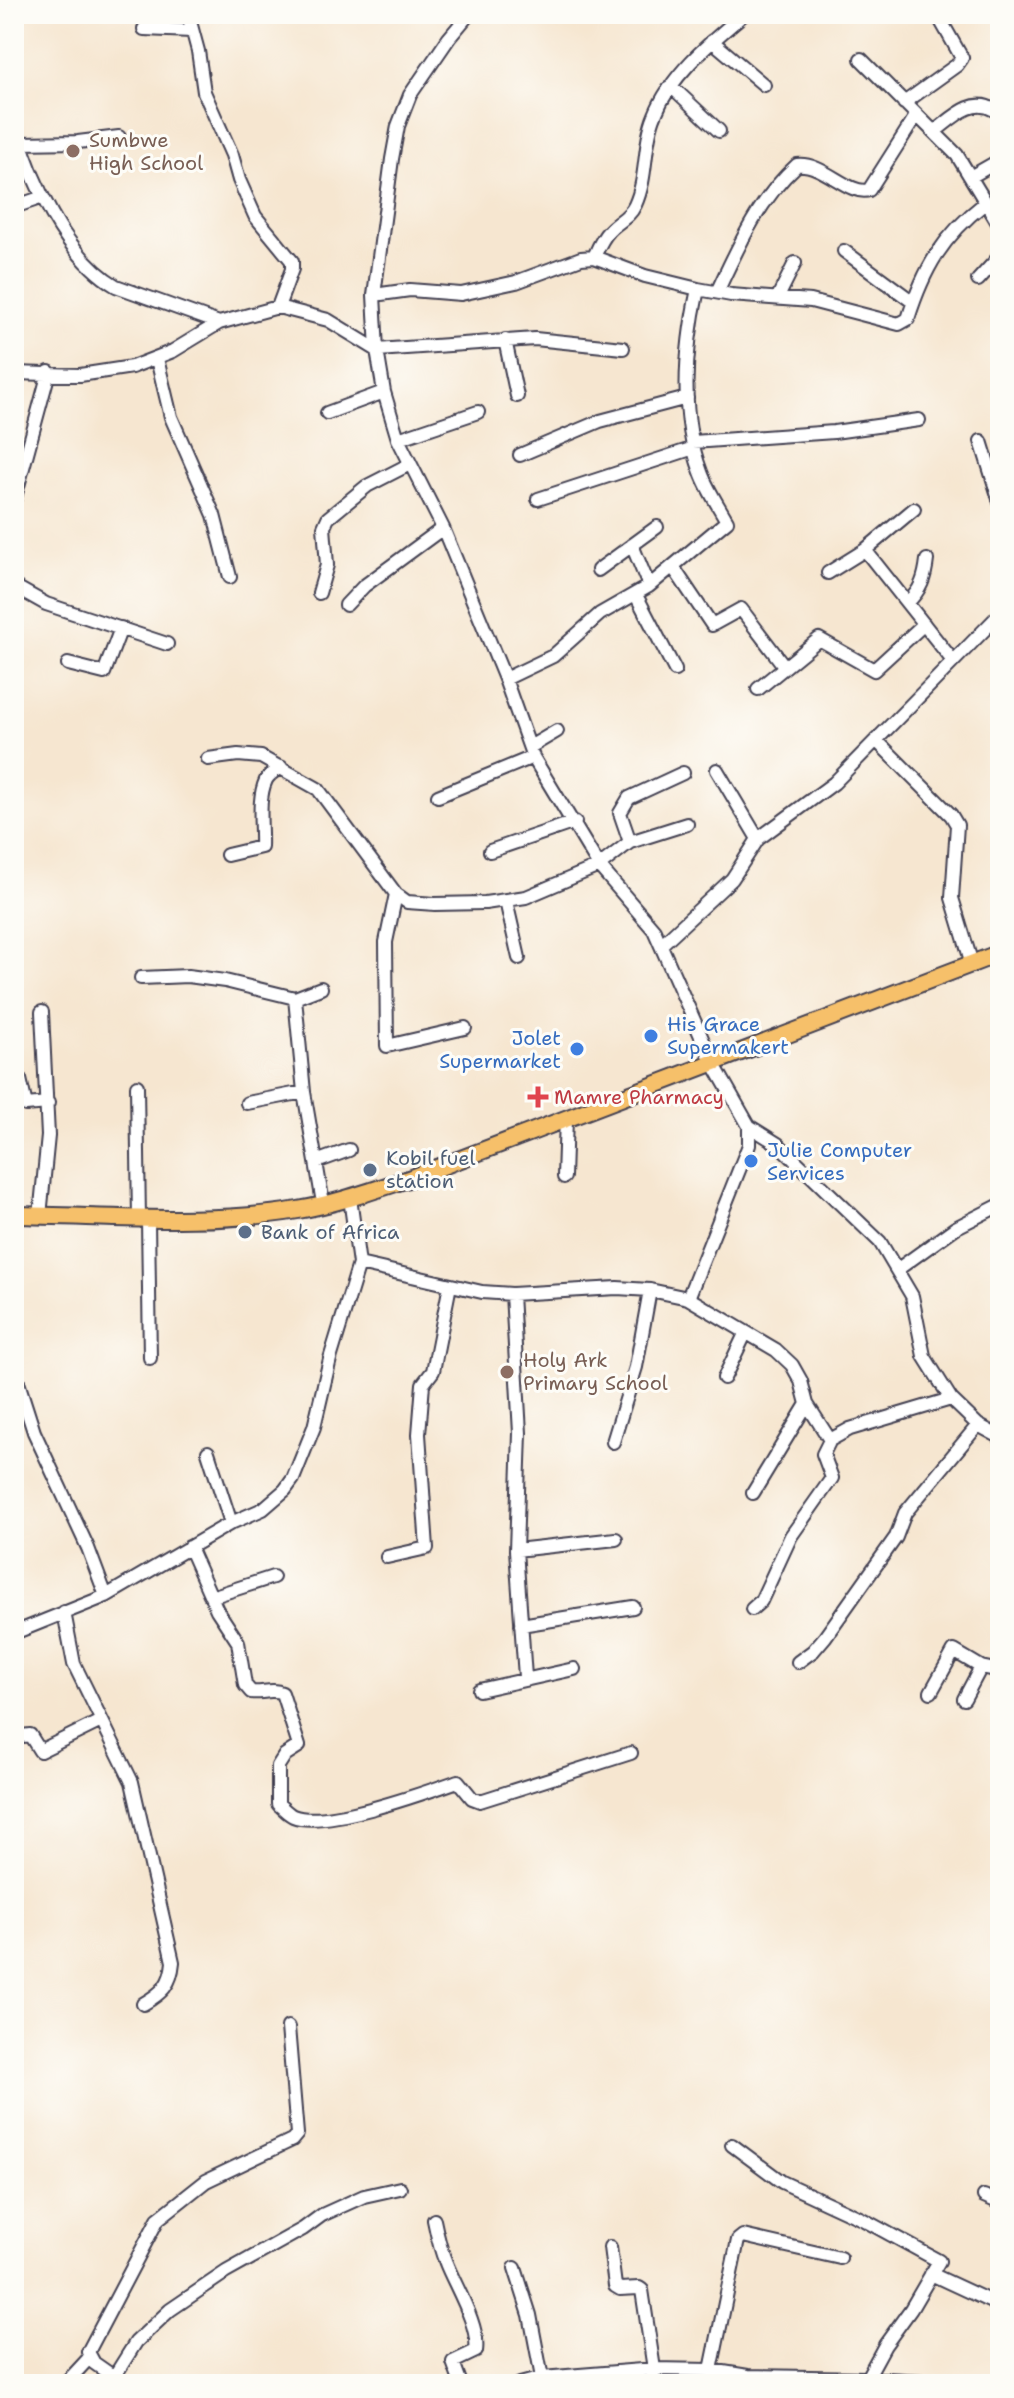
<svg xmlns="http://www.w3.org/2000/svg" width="1014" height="2398" viewBox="0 0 1014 2398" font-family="'Shantell Sans',sans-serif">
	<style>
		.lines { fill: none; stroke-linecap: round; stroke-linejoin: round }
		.minor-casing { stroke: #423f51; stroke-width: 16 }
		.major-casing { stroke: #423f51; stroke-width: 20 }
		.minor { stroke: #fff; stroke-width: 12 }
		.major { stroke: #f6c06b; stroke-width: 16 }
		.education-dot { fill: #8d6e63; stroke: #fdfcf7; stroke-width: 3 }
		.shop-dot { fill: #3f7fe0; stroke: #fdfcf7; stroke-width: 3 }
		.health-dot { fill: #e0444e; stroke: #fdfcf7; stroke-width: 3 }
		.service-dot { fill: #5c6f8a; stroke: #fdfcf7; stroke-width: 3 }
		.labels { text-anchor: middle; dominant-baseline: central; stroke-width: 6; stroke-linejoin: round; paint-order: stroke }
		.education-label { font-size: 20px; fill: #785e54; stroke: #fdfcf7; text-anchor: start }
		.shop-label { font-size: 20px; fill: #366cbe; stroke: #fdfcf7; text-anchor: start }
		.health-label { font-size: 20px; fill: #be3a42; stroke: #fdfcf7; text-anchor: start }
		.service-label { font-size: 20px; fill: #4e5e75; stroke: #fdfcf7; text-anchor: start }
	</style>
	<rect width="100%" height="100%" fill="#fdfcf7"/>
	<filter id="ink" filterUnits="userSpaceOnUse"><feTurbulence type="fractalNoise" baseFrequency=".0125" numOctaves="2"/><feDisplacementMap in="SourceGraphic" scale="16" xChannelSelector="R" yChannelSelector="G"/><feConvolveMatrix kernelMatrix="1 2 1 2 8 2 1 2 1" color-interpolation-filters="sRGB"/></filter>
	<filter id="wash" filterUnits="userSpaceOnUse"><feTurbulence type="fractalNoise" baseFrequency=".006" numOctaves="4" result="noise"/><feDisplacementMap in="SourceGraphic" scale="32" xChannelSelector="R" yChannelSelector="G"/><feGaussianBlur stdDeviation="1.8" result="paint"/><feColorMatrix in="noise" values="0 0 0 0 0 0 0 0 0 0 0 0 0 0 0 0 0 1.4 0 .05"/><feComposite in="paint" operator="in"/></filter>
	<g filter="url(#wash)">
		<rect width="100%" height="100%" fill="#f6e6d0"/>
	</g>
	<g filter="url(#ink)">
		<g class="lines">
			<defs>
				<path id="minor" d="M188,14L198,51L204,92L232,155L239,180L255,216L292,261V269L278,307
					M469,14L449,38L410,95L398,126L392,159L374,295L377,350L384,392L398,439L443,528L505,679L533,757L599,866L654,930L712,1061L749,1126L778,1144L880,1242L912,1296L924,1356L951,1399L978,1425L1000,1437
					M997,14L1000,22
					M144,29L192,31
					M712,41L764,85
					M861,59L957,155L1000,226
					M671,86L719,131
					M904,103L957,65L962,58L941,21
					M14,123C31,180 64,255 116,286L219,323
					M934,132C952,119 972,96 994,110
					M20,143L78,142L119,137
					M972,176L1000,160
					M14,207L43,197
					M844,251L913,302
					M594,257C598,248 602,238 609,231C618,221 629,218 635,205C648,177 643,143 655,115C671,74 711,42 744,14
					M978,280L1000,256
					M717,292C738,247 759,199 797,165C823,162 849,196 869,190L916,116
					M374,295L410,290L461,294L516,282L581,258L594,257L645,276L698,289L731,295L811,301L899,324L908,319C924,268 943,236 985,203
					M778,297L795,263
					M505,340L517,396
					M157,359L171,417L214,515L230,577
					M14,373L80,375L132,367L173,351L219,323L278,307L328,320L377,350L535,339L623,348
					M327,413L384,392
					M398,439L478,412
					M981,441L1000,502
					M693,442L834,432L919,420
					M520,455L600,421L687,398
					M538,499L694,448
					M14,501L49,372
					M632,545L649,586
					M865,550L953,661
					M673,567L712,625L741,609L785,667
					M598,570L657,527
					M828,573L865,550L914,509
					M14,586L46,604L167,644
					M319,593L327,565L324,527L328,518L367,486L410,464
					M636,595L675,670
					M907,603C921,590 925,578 927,560
					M346,605L364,586L443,528
					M68,664L104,673L121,628
					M505,679L553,656L600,614L649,586L727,521C718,505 707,489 701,472C679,414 685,348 698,289
					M758,689L819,639L874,670L924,624
					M876,740L951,815L957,825L952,898L972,964
					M530,747L557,731
					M208,759L238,755L261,757L318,789L396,894L407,902L435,904L485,903L526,897L599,866L630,842L687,824
					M717,770L758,839
					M438,796L533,757
					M630,842L620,813L629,798L683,773
					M490,851L575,822
					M227,855L261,847C262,827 257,799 266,780C269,774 275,771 281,767
					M396,894L386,942L387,1046L465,1028
					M506,901L519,958
					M662,944L732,879L758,839L834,783L1000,614
					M141,978L188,976L225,981L295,998L321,988
					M295,998L304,1092L323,1203
					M14,1075L20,1079L26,1105L48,1103
					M137,1086L139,1219
					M247,1103L304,1092
					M316,1162L349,1150
					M564,1177L566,1118
					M350,1198L359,1264L482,1292L512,1294L617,1288L650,1290L688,1298L776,1350L792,1365L801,1381L807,1404L830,1440
					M40,1216L48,1136L42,1012
					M148,1220L150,1358
					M898,1269L955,1228L1000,1205
					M512,1294L520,1433L516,1550L525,1677
					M688,1298L749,1145V1126
					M14,1315L17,1379L34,1432L88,1548L106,1596
					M724,1378L745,1334
					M613,1442L636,1367L650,1290
					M208,1452L231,1523
					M753,1493L807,1404
					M189,1547L217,1610L238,1642L245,1685L251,1692C261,1694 272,1688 282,1693L299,1746L285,1755L278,1766V1804C283,1808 288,1814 293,1816C325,1829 424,1793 458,1781L472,1798L480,1801L631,1753
					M516,1550L616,1539
					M387,1557L427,1548L419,1434L423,1384L433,1371L450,1285
					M211,1597L273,1577
					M752,1609L761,1601L791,1536L832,1478L823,1454L830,1440L850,1429L951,1399
					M64,1612L74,1664L132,1782L173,1962C171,1985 162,1993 143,2004
					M521,1625L633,1607
					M14,1633L106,1596L231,1523L263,1509L285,1490L293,1479L314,1427L330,1359L359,1264
					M798,1662L813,1651L825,1637L896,1537L905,1513L978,1425
					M479,1690L574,1669
					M931,1692L954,1651L981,1667L1000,1671
					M964,1699L981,1667
					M14,1737L30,1735L40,1751L101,1721
					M732,2145L782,2182L862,2219L939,2261L911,2309L885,2345L867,2378
					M984,2196L1000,2203
					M434,2220C437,2235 440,2249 446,2263C455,2286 480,2326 476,2351L453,2362L461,2384
					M610,2247L615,2286L620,2289L639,2288L642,2290L654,2369L652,2384
					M515,2268L530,2315L542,2378
					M931,2274L1000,2306
					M711,2370L738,2240L743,2236L840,2258
					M114,2377L136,2342L170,2310L226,2272L303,2229L322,2215L364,2196L400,2188
					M65,2384L90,2357
					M124,2384L94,2363L88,2352L158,2219L206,2181L292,2140L297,2134L288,2027
					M520,2384L542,2378L654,2369L711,2370L748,2376L867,2378L980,2384"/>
				<path id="major" d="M14,1215C109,1216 204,1226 298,1210C336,1204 374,1190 411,1178L1000,953"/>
			</defs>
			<!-- minor casing -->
			<use href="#minor" class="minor-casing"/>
			<!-- major casing -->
			<use href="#major" class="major-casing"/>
			<!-- minor -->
			<use href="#minor" class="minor"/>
			<!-- major -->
			<use href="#major" class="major"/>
		</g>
	</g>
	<!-- markers -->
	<g class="education-dot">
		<circle cx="73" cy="151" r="8"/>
		<circle cx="507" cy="1372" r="8"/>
	</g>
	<g class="shop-dot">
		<circle cx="651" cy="1036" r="8"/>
		<circle cx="577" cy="1049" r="8"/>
		<circle cx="751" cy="1161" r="8"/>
	</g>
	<path class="health-dot" d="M534 1085h8v8h8v8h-8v8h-8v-8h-8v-8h8z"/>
	<g class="service-dot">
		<circle cx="370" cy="1170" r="8"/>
		<circle cx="245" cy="1232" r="8"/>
	</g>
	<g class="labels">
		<!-- education labels -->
		<g class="education-label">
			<text x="89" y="140">Sumbwe<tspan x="89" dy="23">High School</tspan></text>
			<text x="523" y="1360">Holy Ark<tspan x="523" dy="23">Primary School</tspan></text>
		</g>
		<!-- shop labels -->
		<g class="shop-label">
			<text x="667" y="1024">His Grace<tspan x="667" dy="23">Supermakert</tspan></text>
			<text x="561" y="1038" text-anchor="end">Jolet<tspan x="561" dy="23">Supermarket</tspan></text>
			<text x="767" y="1150">Julie Computer<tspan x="767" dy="23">Services</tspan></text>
		</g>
		<!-- health labels -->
		<g class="health-label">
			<text x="554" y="1097">Mamre Pharmacy</text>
		</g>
		<!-- service labels -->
		<g class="service-label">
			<text x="386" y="1158">Kobil fuel<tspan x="386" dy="23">station</tspan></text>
			<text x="261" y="1232">Bank of Africa</text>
		</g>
	</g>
	<!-- margin -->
	<rect width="1014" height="2398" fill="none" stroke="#fdfcf7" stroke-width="48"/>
</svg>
